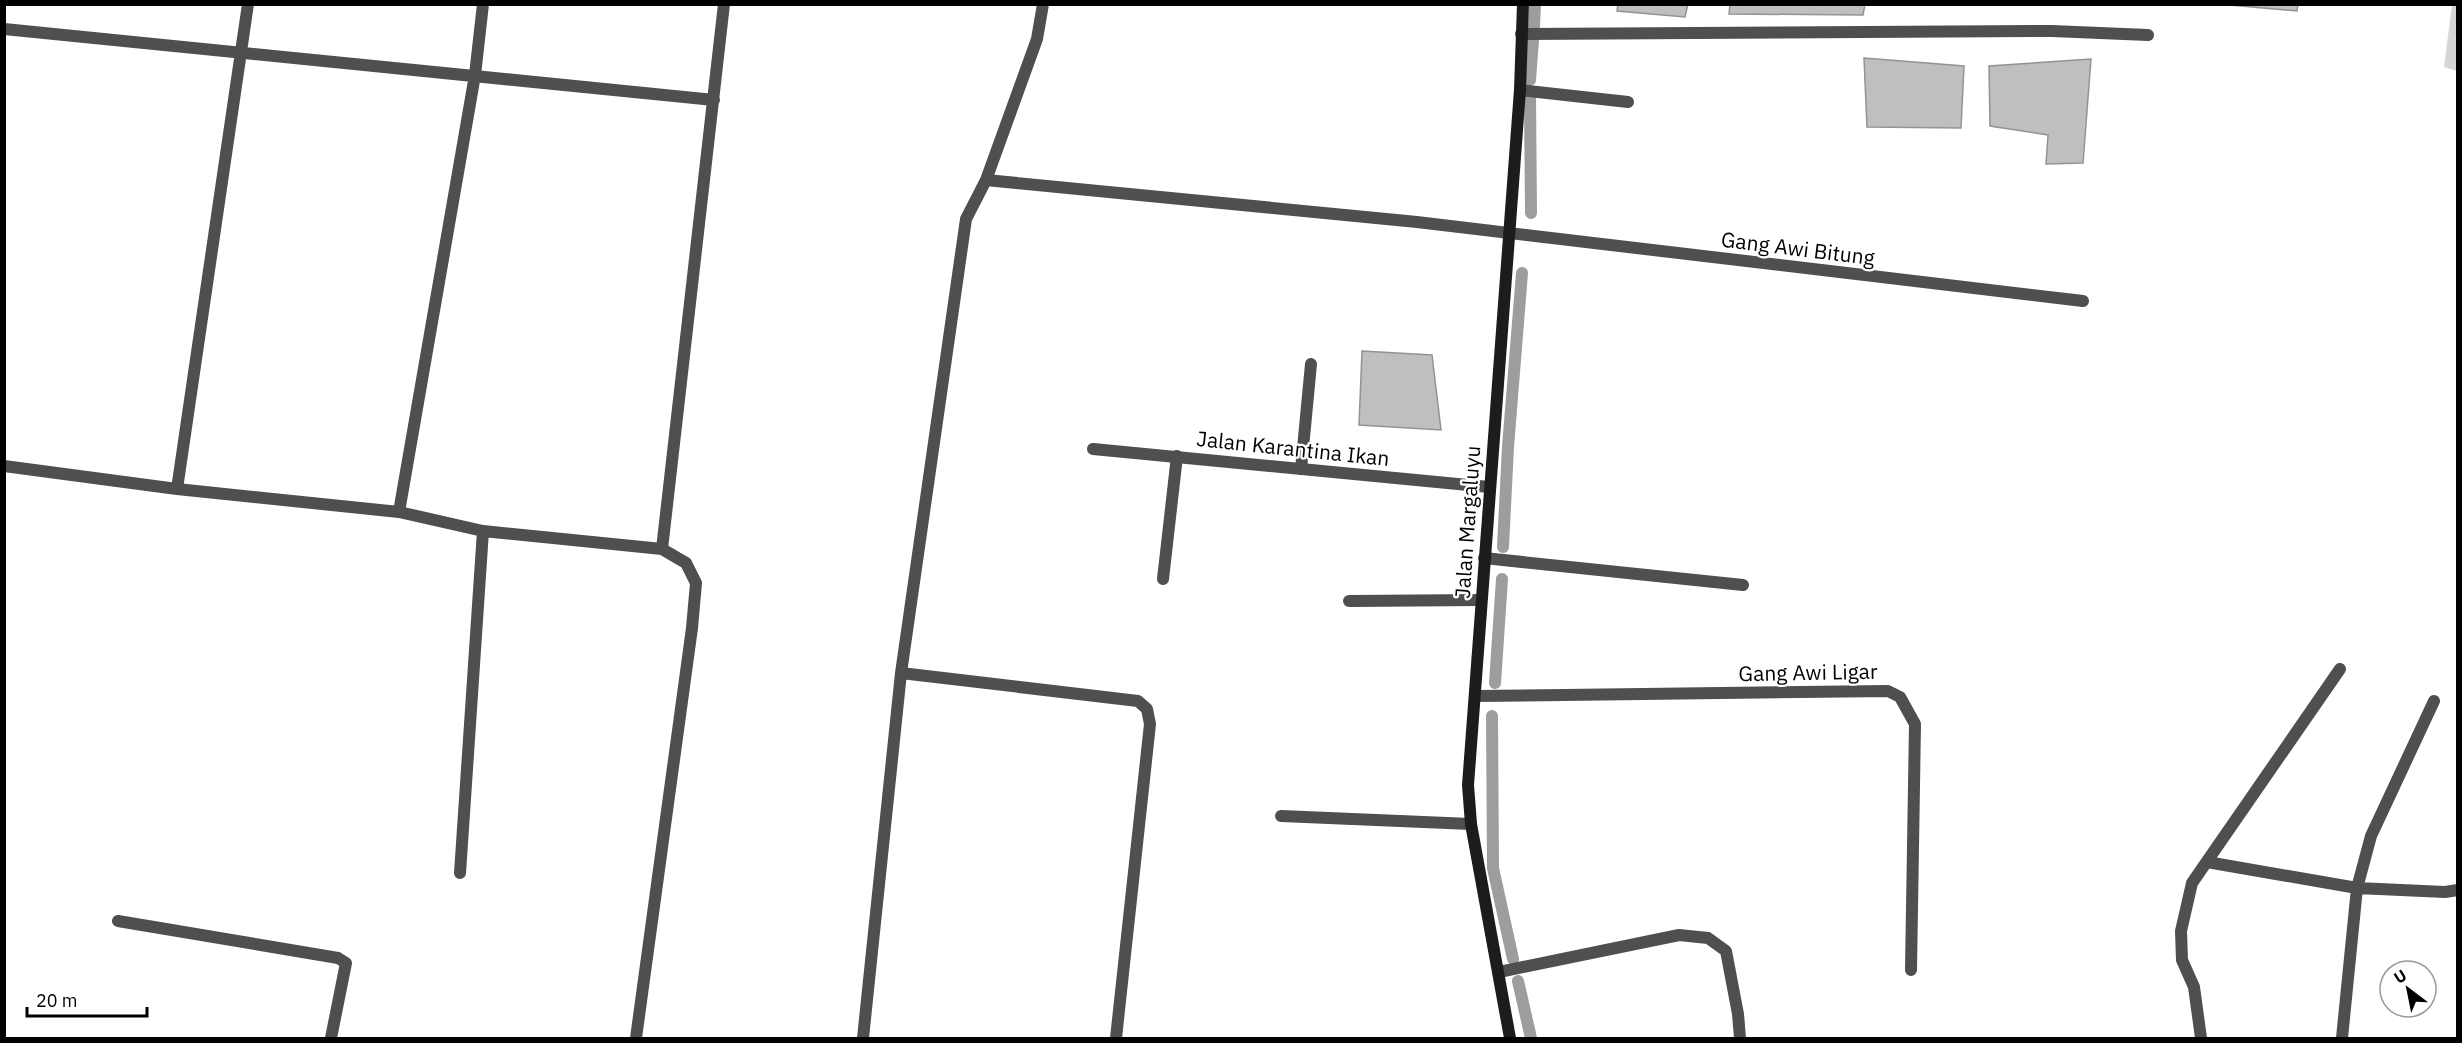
<svg xmlns="http://www.w3.org/2000/svg" width="2462" height="1043" viewBox="0 0 2462 1043" font-family="'IBM Plex Sans',sans-serif">
	<style>
		.green { fill: #d6d6d6 }
		.lines { fill: none; stroke-linecap: round; stroke-linejoin: round }
		.stream { stroke: #9d9d9d; stroke-width: 12 }
		.building { fill: #bfbfbf; stroke: #939393; stroke-width: 1.5 }
		.service { stroke: #4f4f4f; stroke-width: 12 }
		.minor { stroke: #4f4f4f; stroke-width: 12 }
		.secondary { stroke: #1c1c1c; stroke-width: 12 }
		.labels { text-anchor: middle; dominant-baseline: central; stroke-width: 4.5; stroke-linejoin: round; paint-order: stroke }
		.street-label { font-size: 21px; fill: #000; stroke: #fff }
	</style>
	<rect width="100%" height="100%" fill="#fff"/>
	<!-- green -->
	<path class="green" d="M2452,5H2457V71L2444,67Z"/>
	<g class="lines">
		<!-- stream -->
		<path class="stream" d="M1534,26L1535,4
			M1530,80L1533,40
			M1530,98L1531,213
			M1503,547L1508,447L1522,273
			M1495,683L1502,579
			M1492,716L1493,868L1513,959
			M1518,981L1531,1038"/>
	</g>
	<!-- building -->
	<path class="building" d="M1618,4H1688L1685,17L1617,11Z
		M1730,4H1865L1863,15L1729,14Z
		M2218,4H2298L2297,11Z
		M1864,58L1964,66L1961,128L1867,127Z
		M2091,59L2083,163L2046,164L2048,135L1990,126L1989,66Z
		M1362,351L1432,355L1441,430L1359,425Z"/>
	<g class="lines">
		<!-- service -->
		<path class="service" d="M1520,90L1628,102
			M1301,469L1311,364
			M1484,558L1743,585
			M1163,579L1177,456
			M1349,601L1481,600
			M118,921L338,958L346,963L331,1038"/>
		<!-- minor -->
		<path class="minor" d="M4,29L714,100
			M1521,34L2052,31L2148,35
			M986,180L1417,222L2083,301
			M1093,449L1489,487
			M4,466L177,489L399,512L483,531L662,549L686,563L696,583L692,628L636,1038
			M177,489L248,4
			M399,512L475,75L483,4
			M662,549L724,4
			M901,673L1138,701L1147,709L1150,724L1116,1038
			M1475,696L1888,691L1900,697L1915,724L1911,970
			M1281,816L1471,824
			M2207,862L2357,888L2445,892L2458,890
			M460,873L483,531
			M1499,972L1679,935L1708,938L1726,951L1738,1014L1740,1038
			M863,1038L901,673L966,219L986,180L1037,39L1043,4
			M2201,1038L2194,987L2182,960L2181,931L2192,883L2340,669
			M2342,1038L2357,888L2371,836L2434,701"/>
		<!-- secondary -->
		<path class="secondary" d="M1510,1038L1471,824L1468,785L1520,90L1523,4"/>
	</g>
	<g class="labels">
		<!-- street labels -->
		<g class="street-label">
			<text transform="translate(1798 248) rotate(7)">Gang Awi Bitung</text>
			<text transform="translate(1293 448) rotate(6)">Jalan Karantina Ikan</text>
			<text transform="translate(1467 522) rotate(-86)">Jalan Margaluyu</text>
			<text transform="translate(1808 672) rotate(-1)">Gang Awi Ligar</text>
		</g>
	</g>
	<!-- border -->
	<rect width="2462" height="1043" fill="none" stroke="#000000" stroke-width="12"/>
	<!-- north arrow -->
	<g transform="translate(2408 989) rotate(328)"><circle r="28" fill="#ffffff" stroke="#999999" stroke-width="1.5"/>
	<path d="M0-4.5L10 22L0 15L-10 22Z" fill="#000000"/>
	<text y="-9" font-size="16" font-weight="bold" text-anchor="middle" fill="#000000">U</text>
	</g>
	<!-- scale -->
	<path d="M27 1007v9h120v-9" fill="none" stroke="#000000" stroke-width="3"/>
	<text x="36" y="1007" font-size="18" fill="#000000" stroke="#ffffff" stroke-width="4.5" paint-order="stroke">20 m</text>
</svg>
